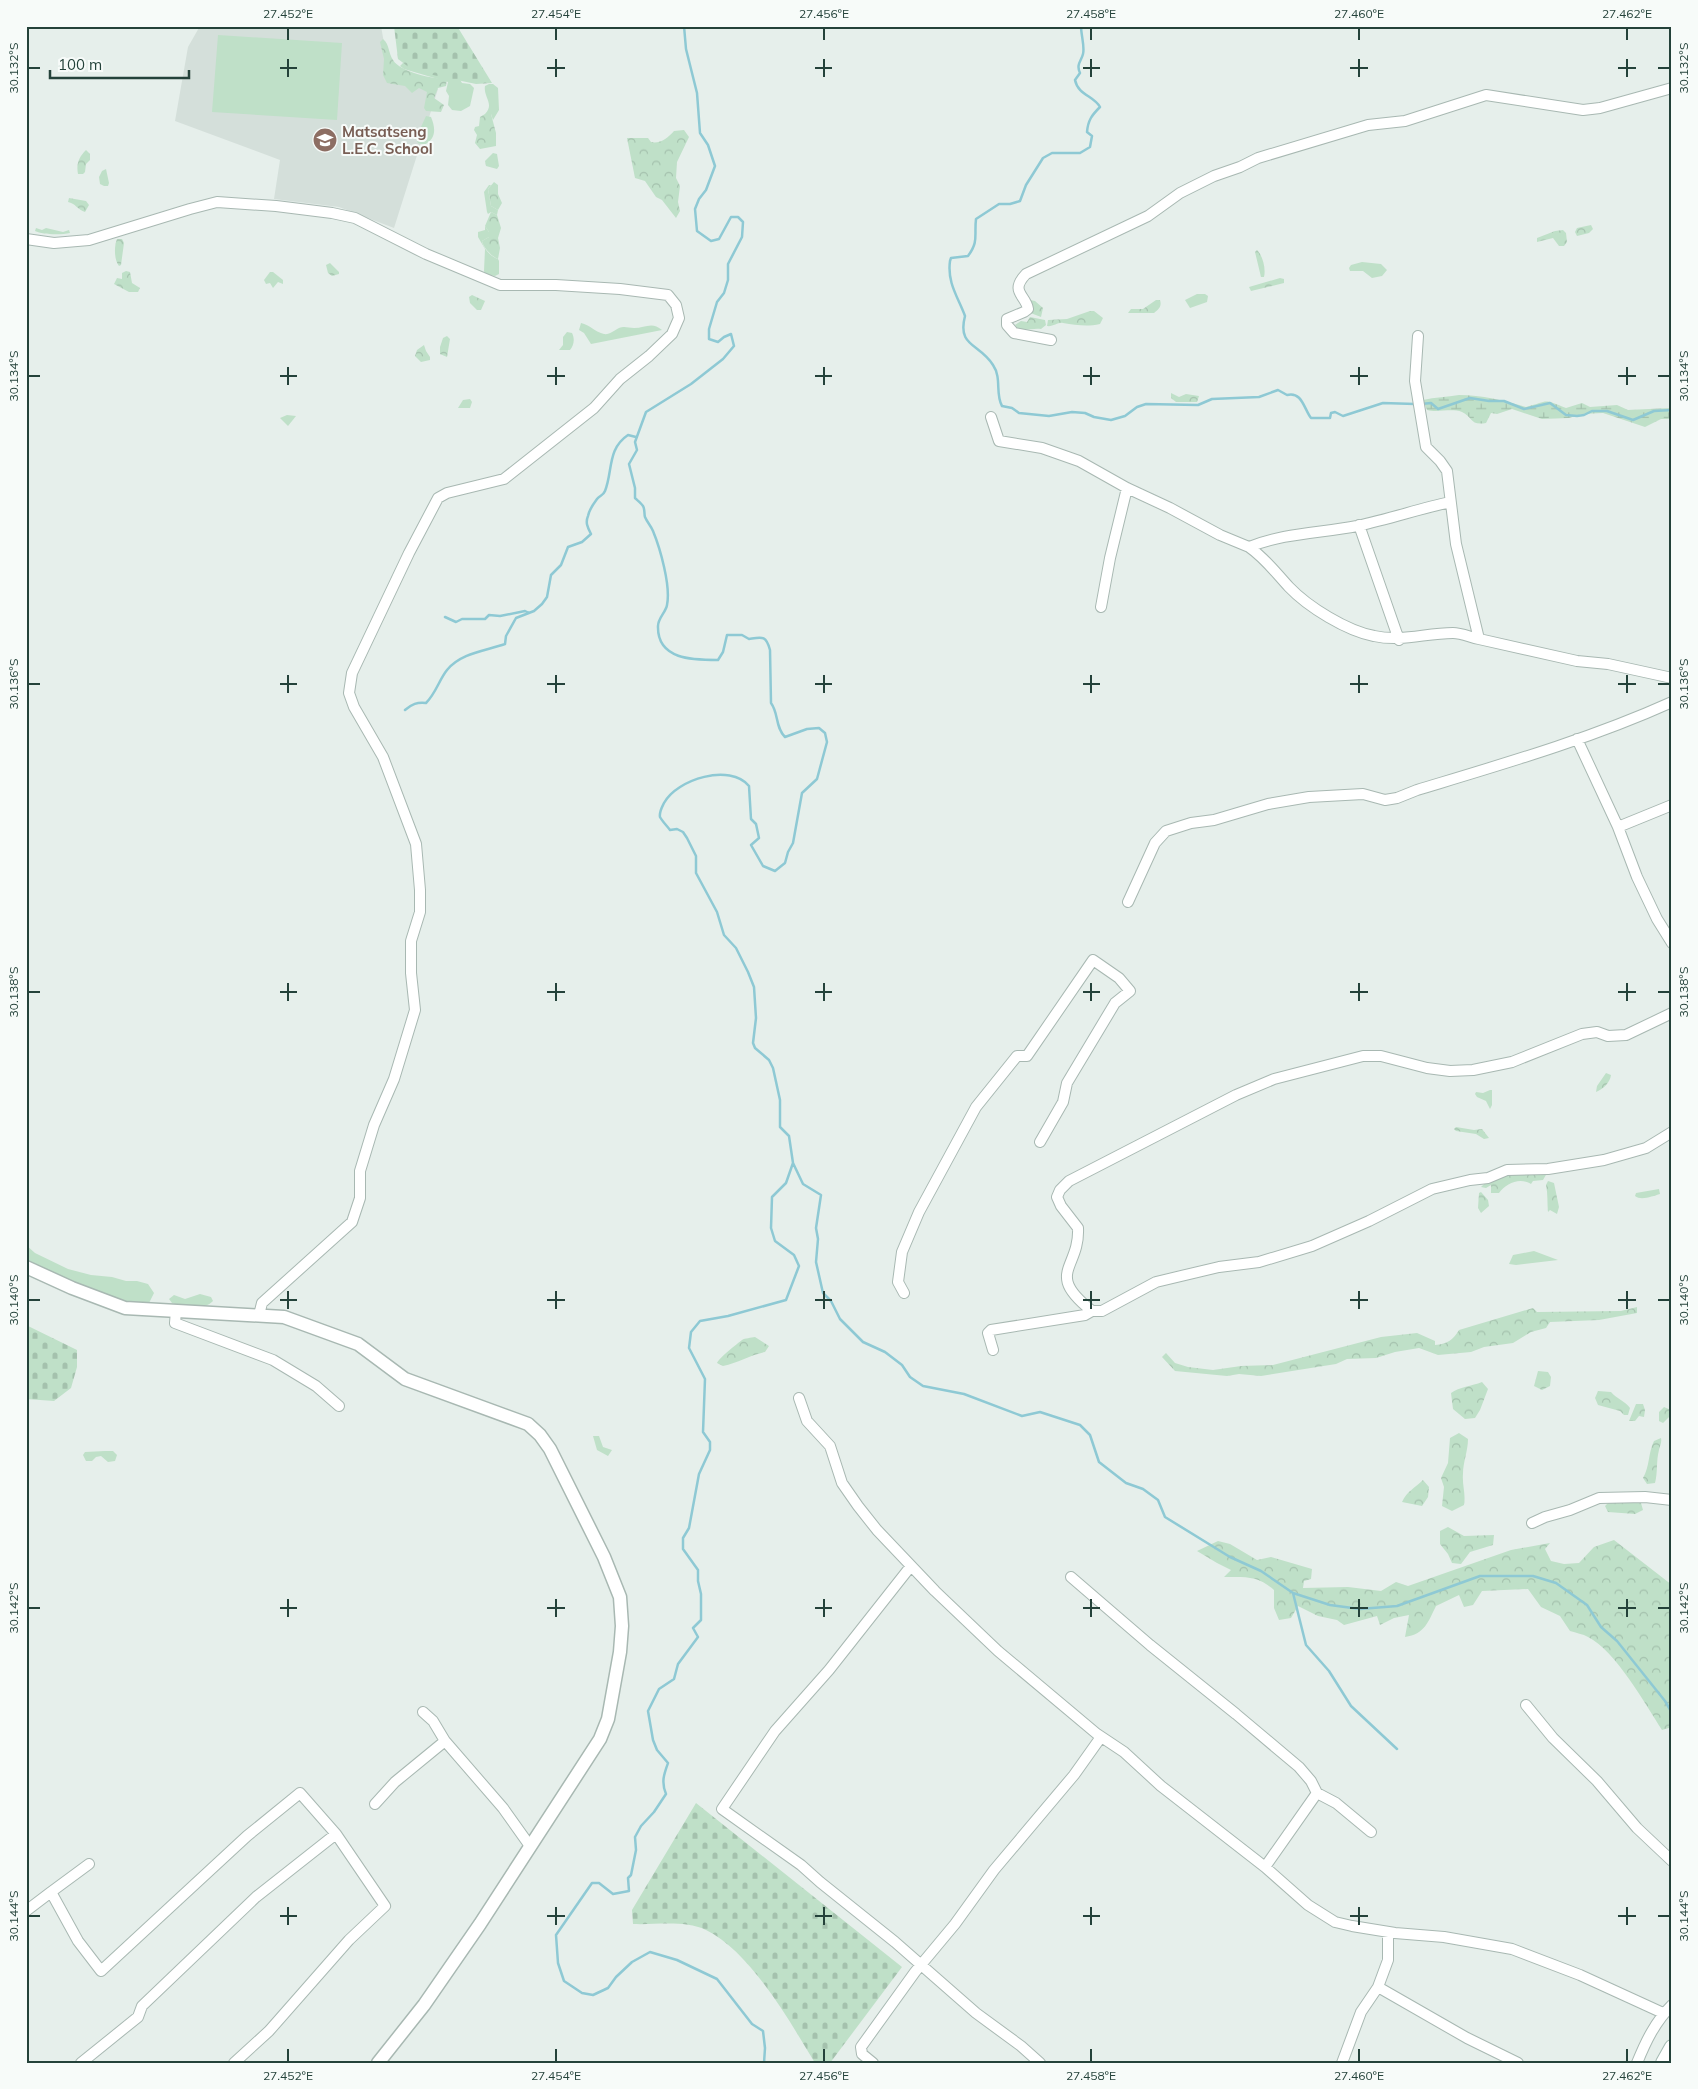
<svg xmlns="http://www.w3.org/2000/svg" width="1698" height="2089" viewBox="0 0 1698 2089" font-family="Mulish,sans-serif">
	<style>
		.built { fill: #d4dfda }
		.green { fill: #bfe0c8 }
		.forest { fill: url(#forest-crowns) }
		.wetland { fill: url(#wetland-marsh) }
		.cemetery { fill: url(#cemetery-stones) }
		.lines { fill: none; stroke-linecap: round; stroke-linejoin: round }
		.stream { stroke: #8ec9d4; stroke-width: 2.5 }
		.minor-casing { stroke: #a8b8b2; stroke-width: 12 }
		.tertiary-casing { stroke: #a8b8b2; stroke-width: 15 }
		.secondary-casing { stroke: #a4bbb3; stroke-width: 16 }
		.minor { stroke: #fff; stroke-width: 10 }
		.tertiary { stroke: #fff; stroke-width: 12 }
		.secondary { stroke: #fff; stroke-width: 14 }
		.ticks { fill: none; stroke: #24423a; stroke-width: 2 }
		.labels { text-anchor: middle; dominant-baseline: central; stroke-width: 4; stroke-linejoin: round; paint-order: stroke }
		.education-label { font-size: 15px; font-weight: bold; fill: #785e54; stroke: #f7fbf9; text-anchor: start }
		.neatline { fill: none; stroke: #24423a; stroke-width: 2 }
		.ticks-label { font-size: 12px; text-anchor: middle; fill: #24423a }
	</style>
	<defs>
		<pattern id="forest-crowns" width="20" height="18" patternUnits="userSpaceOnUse" patternTransform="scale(1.25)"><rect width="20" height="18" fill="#bfe0c8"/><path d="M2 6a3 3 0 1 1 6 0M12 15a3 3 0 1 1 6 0" fill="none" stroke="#a4c1ad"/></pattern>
		<pattern id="wetland-marsh" width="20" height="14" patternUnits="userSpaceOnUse" patternTransform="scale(1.25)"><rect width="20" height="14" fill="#bfe0c8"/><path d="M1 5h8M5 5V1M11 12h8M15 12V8" fill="none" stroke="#a4c1ad"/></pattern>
		<pattern id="cemetery-stones" width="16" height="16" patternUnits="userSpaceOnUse" patternTransform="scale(1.25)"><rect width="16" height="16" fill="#bfe0c8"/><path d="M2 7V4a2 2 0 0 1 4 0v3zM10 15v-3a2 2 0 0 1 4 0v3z" fill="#a4c1ad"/></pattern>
	</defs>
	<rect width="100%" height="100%" fill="#e6efeb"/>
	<!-- built -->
	<path class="built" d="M200,26H381L388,66L392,77L438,89L394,228L339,207L274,199L280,160L175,121L188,47Z"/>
	<!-- green -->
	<path class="green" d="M218,35L342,43L337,120L212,112Z
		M403,63L459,78L462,83L470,84L474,88L470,106L461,111L452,110L448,105L449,96L446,91L448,82L404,69L400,66Z
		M489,84H493L498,88L499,110L493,120L491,114H485C495,104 483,97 485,86Z
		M426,116L431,117C436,129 436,139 424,145L418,143L416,138Z
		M106,169L109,183L108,186H104L100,184L99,177L102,171Z
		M489,185H491L488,189L491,206L498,210L497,215L491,212L488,214L487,212L484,192Z
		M485,226L489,232V237L482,241C483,248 491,257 498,259L499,261V274L495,276L485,274L484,271L485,249L478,237V232L485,230Z
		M36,228L42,230L46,228L63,232L69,230L70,233C61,235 43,235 35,231Z
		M1362,262L1381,264L1387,270L1382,276L1372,278L1363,271H1350L1349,268L1351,265Z
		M270,272H273L283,280V284L278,282L273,288L270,283L266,284L264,280Z
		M1197,294H1205L1208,296L1207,302L1190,308L1185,300Z
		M581,323C590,325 595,332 604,334C609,335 615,330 619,328C625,326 628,328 634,328C645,328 652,321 662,330L591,344L584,333L579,330Z
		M567,332L572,333C575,339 574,345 570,350H559L563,345V337Z
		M470,399L472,402L470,408H458L463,400Z
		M287,415L296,416L288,426L280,418Z
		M1490,1090H1492V1105L1490,1109L1486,1101L1477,1097L1475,1094L1476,1092L1483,1093Z
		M26,1245L35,1253L68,1269L91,1275L112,1277L126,1281H137L148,1284L154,1293L149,1303L131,1305L97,1294L26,1262Z
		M1534,1251L1558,1260L1516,1265L1509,1264L1513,1255Z
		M200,1294L211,1297L213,1301C204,1311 183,1307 172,1303L169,1299L174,1295L185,1299Z
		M593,1436H599L603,1447L612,1450L608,1456L597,1450Z
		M105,1451H113L117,1455L115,1461L108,1462L101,1456L96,1457L92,1461H86L83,1455L85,1452Z"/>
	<!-- forest -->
	<path class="forest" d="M383,39C390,45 388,53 393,60C400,72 433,79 447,79L446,86L438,88L434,98L444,105L441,112L426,111L424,108L427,92L419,88L412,93L405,86L387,83L383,75L384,59L380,42Z
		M485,114H491L496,133V146L480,149L475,143L477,135L474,130L475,127L479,126L480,117Z
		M684,130L689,137L677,162L676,178L680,186L678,202L680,211L676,218L662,200L656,197L645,181L635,178L627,138H648L651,142C660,144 668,138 674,131Z
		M86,150L90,154V160L86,164L85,172L83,174H78C76,164 79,157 86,150Z
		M493,153L497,154L499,166L497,169L486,166L485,161Z
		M494,182L498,185V194L502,203L498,210L491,206L488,189Z
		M69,198L86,201L89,205L85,212C78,210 75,203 68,202Z
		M491,212L497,215L501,228L498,238L500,248L498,259C492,257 483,247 482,241L489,237V232L485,226Z
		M1591,225L1593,229L1589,233L1577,236L1575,232L1577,228Z
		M1563,230L1566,233L1567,242L1564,246H1559L1553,238L1537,242V238L1555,231Z
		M117,239H122L124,243L121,265L119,266C114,260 114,246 117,239Z
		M1257,250C1263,256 1266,269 1264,277H1261L1255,252Z
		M330,263L339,272V274L332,276L328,273L326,265Z
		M126,271L130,272L132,283L140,288L138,292H129L114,284L117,278L122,279V273Z
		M1280,278L1284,279V283L1251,291L1249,287Z
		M472,295L485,301L481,310H477L470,303L469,297Z
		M1030,300L1035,301L1043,308L1041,317L1028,312Z
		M1156,300H1160C1162,306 1159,309 1154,313H1128L1131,309H1143Z
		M1090,311H1094L1103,318L1100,324C1087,327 1076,325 1063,323C1058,322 1053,327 1047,326L1048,320L1067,319Z
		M1030,317L1045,320L1046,325L1041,329C1033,328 1026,331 1018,329L1015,325L1021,321L1027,322Z
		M447,336L450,339L447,357L440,354V347L443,338Z
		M424,345L426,351L430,357V360L421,362L415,356L417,350Z
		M1171,393L1179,397L1186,394L1199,396L1197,402H1176L1171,398Z
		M1606,1073L1611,1075C1610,1083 1603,1089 1596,1092L1597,1086Z
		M1456,1127L1474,1130L1482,1129L1489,1138L1484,1139L1476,1134L1456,1131L1454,1129Z
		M1542,1172L1547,1173L1543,1180L1533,1181L1531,1184C1520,1177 1506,1183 1499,1193H1491V1185L1486,1188L1481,1187C1496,1171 1524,1177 1542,1172Z
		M1548,1181L1554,1183L1559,1207L1557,1214L1550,1210L1548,1212C1547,1203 1548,1194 1546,1185Z
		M1659,1189L1660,1194C1653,1196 1641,1201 1635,1196L1636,1193Z
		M1481,1192L1488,1200L1489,1206L1481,1213L1478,1208L1479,1193Z
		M1637,1307V1313L1599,1320L1550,1322L1546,1328L1531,1332L1513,1343L1484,1347L1471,1352L1438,1355L1419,1348L1395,1352L1376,1358L1347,1359L1336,1364L1261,1376L1239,1374L1227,1376L1175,1371L1162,1357L1166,1353L1175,1363L1188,1367L1213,1370L1241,1366L1273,1365L1381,1337L1417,1333L1435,1341V1345C1447,1344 1453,1340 1459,1330L1533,1308L1537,1312L1621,1311Z
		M755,1337L769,1346L765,1352C750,1355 738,1363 723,1366L717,1363C719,1358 738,1343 742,1340C745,1338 751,1338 755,1337Z
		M1538,1371L1548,1372L1551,1377L1550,1386L1542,1390L1534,1386Z
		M1482,1382L1488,1389L1480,1410L1475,1418L1465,1419L1453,1409L1451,1393C1459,1387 1472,1386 1482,1382Z
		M1598,1391L1611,1392C1617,1399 1625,1401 1630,1408L1628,1415H1624L1620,1411L1598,1405L1595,1398Z
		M1636,1404H1643L1645,1410L1644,1417L1639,1416L1635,1421H1629Z
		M1664,1407L1671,1410L1672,1414L1663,1423L1659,1421V1412Z
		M1459,1433L1468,1439C1468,1451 1463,1462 1463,1474C1462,1485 1466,1494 1464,1505L1452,1511L1442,1506L1444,1487L1441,1478L1448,1463L1450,1438Z
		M1661,1438C1662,1443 1660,1445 1659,1450C1656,1461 1658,1472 1655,1483L1647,1484L1643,1478C1650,1466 1648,1453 1654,1441Z
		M1423,1480L1429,1487L1428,1497L1422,1506L1402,1502C1407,1491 1415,1488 1423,1480Z
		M1610,1501H1635L1641,1503L1643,1510L1635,1514L1608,1512L1605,1506Z
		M1448,1527L1464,1536L1494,1535L1493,1545L1470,1552L1461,1564L1452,1563L1448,1554L1440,1544V1531Z
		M1614,1540L1672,1585V1727L1662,1730C1646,1705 1615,1650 1588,1637C1583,1634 1576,1633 1570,1631L1560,1616L1541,1607L1528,1589L1482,1591L1473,1605L1464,1607L1459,1595L1436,1606C1428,1622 1425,1634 1405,1637L1409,1615L1394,1618L1380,1625L1377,1616L1344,1625L1337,1620L1318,1616L1298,1606L1291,1618L1279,1620L1274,1608V1590C1258,1575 1244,1577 1224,1577L1231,1570L1217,1563L1197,1551L1218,1541L1230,1544L1257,1560L1271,1557L1312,1569L1311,1579L1304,1581L1303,1588L1348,1587L1381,1591L1396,1582L1408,1586L1511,1550L1550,1543L1545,1549L1551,1561L1564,1564L1579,1563L1594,1547Z"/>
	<!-- wetland -->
	<path class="wetland" d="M1459,395C1482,395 1503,400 1526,407C1549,401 1542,398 1566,408L1582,403L1590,407L1617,405L1628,410L1670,408L1672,419H1661L1645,427L1603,413L1582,414L1569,418L1542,419L1512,409L1497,414L1491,413L1486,423C1470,426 1473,417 1462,412C1451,408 1438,413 1427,410L1423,400C1435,397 1447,397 1459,395Z"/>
	<!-- cemetery -->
	<path class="cemetery" d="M394,26H457L492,83L476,84L414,71L398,59Z
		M26,1325L77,1350V1367L71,1388L54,1401L26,1399Z
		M696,1803L902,1967L830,2063H815C790,2022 751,1952 706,1930C685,1920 656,1925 633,1924L632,1910Z"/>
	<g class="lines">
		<!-- stream -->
		<path class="stream" d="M684,26L686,49L697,93L700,133L708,145L715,166L706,190L699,199L695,209L697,231L711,241L719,239L731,217H738L743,222L742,237L728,264V280L724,293L717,302L709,329V339L718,342L724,337L731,334L734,346L723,359L691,384L646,412L635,442L637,450L629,464L635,488V498C637,500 641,503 643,506C645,509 644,514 645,517C647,522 651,526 653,531C660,548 671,586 667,605C666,612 658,618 658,626C657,660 693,660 718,660L723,652L727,635H742L749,639C762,637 766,635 770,650L771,703C779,714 775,727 785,737L807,729L819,728L825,733L827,742L817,779L802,793L793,843L788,852L785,863L775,871L763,866L751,845L759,838L756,824L751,819L749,786C730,763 677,779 664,803C662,807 659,812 660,817C662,821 667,826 670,830L677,829L683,832L687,838L696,856V873L717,912L724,935L736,948L748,972L754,987L756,1018L753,1043L755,1048L769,1060L773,1068L780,1100V1127L789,1136L793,1163L803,1184L821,1195L816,1228L818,1239L816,1262L823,1293L831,1301L840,1319L863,1342L885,1352L902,1365L910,1377L923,1386L964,1394L1022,1416L1040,1412L1080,1425L1090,1435L1099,1462L1126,1483L1143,1489L1158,1500L1165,1517L1230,1557L1261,1571L1293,1593L1330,1605L1360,1609L1397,1606L1480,1576H1533L1556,1583L1587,1605L1601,1627L1617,1641L1665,1701L1672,1713
			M1081,26C1081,35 1085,47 1083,54C1081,62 1076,64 1080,73L1075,80C1078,95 1094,96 1100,107C1092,115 1088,120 1087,132L1092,136L1090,147L1080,153H1052L1043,158L1026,185L1020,201L1010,204H999L976,219C974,236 979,241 968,256L951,258L950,261C947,283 958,297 965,316C957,347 979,343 993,365C1002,378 995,394 1002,406L1012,408L1019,413L1049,416L1072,412L1085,413L1094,417L1111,420L1125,416L1137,407L1146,404L1198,405L1212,399L1259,397L1278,390L1287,395C1302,391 1304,409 1311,418H1330L1331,413L1335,412L1343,416L1383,403L1415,404
			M1421,404L1431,403L1438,409L1470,398L1489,401H1504L1524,409L1550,403L1566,415L1577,416L1584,415L1592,411H1607L1633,420L1654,411L1672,410
			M445,617L456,622L462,619H485L489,615L500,616L525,611L529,613
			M405,710C412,704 417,702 426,703C436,693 439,680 447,670C461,653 485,651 505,644L506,636L516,618L534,611L542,604L547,597L551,575L561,565L568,547L582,542L591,534C588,528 585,523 588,516C589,510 594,503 597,499C600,495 603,496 605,491C613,471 607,449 628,435L636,437
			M1293,1593L1306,1645L1329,1671L1351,1706L1397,1749
			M764,2063L765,2048L763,2031L752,2024L717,1979L677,1960L650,1952L632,1962L616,1977L608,1988L593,1995L582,1993L564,1981L558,1963L556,1935L592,1883H599L613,1894L629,1891L628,1878L631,1875L636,1850L635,1837L641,1826L654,1812L666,1794C661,1782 664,1774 668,1763L657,1750L653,1740L648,1711L659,1689L674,1679L678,1664L698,1637L693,1628L701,1620V1594L698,1581V1570L683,1549V1538L689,1528L699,1474L710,1450V1442L703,1432L705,1379L689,1348L691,1332L700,1321L728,1316L786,1300L799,1266L794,1255L775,1241L771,1228L772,1197L786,1183L793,1163"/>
		<defs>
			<path id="minor" d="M26,239L54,243L89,240L190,209L217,202L276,206L332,213L355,218L426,254L500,285H556L620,289L668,295L676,305L679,318L672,334L649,356L620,379L594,408L504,479L447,493L438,498L409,553L352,673L349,693L354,707L383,757L416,844L420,890V912L411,941V973L415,1010L394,1079L374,1125L360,1171V1198L352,1222L262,1303L259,1315
				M1418,336L1415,381L1426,447L1440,461L1447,471L1456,544L1479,639L1577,661L1608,664L1672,678
				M1051,340L1014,333L1007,325V319L1024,312L1028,309C1026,295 1009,292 1026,274L1148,216L1180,193L1214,176L1240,167L1258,158L1368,125L1405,121L1486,95L1583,110L1600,108L1672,88
				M991,417L999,441L1042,448L1079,461L1127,488L1170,508L1220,535L1249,547C1283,533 1321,533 1357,526C1389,519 1419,509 1450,502
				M1359,525L1399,640
				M1249,547C1265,558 1276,573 1289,587C1308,607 1347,631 1374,636C1402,642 1425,633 1453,633C1461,633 1470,637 1479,639
				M1101,607L1110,558L1127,488
				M1577,739L1618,827L1637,877L1657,919L1672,943
				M1618,827L1672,805
				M1128,902L1155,843L1166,831L1191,823L1214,820L1268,804L1309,797L1363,794L1385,800L1397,798L1417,790C1503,764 1590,739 1672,702
				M1672,1013L1626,1035L1608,1036L1597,1032L1582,1034L1512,1062L1473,1070L1450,1071L1427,1068L1381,1056H1363L1274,1079L1236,1095L1069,1181L1060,1190L1057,1197L1061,1206L1078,1228C1080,1269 1044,1273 1092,1311H1102L1156,1282L1219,1267L1259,1262L1312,1246L1369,1221L1432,1189L1470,1180L1488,1178L1507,1170L1548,1169L1604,1160L1646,1148L1672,1132
				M904,1293L898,1282L902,1252L919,1212L976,1107L1017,1056H1027L1093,960L1119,978L1130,991L1115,1003L1067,1083L1063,1102L1040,1142
				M176,1311L175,1323L273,1360L316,1386L339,1406
				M993,1350L988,1333L991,1330L1085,1315L1092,1311
				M799,1398L807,1421L830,1446L842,1483L858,1506L877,1530L935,1591L998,1651L1097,1734L1124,1752L1161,1786L1265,1867L1308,1905L1335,1922L1352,1926L1395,1933L1444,1937L1512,1949L1580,1975L1663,2013
				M1532,1523L1545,1517L1570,1510L1599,1498L1645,1497L1672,1500
				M911,1566L829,1670L775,1731L722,1809L801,1865L820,1882L895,1942L976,2013L1021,2046L1040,2063
				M1071,1577L1150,1645L1236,1714L1299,1767L1311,1781L1317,1793L1336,1803L1371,1832
				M1526,1705L1553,1738L1597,1781L1637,1828L1672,1861
				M423,1712L433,1721L445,1741L503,1808L530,1846
				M375,1804L395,1782L445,1741
				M1265,1867L1317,1793
				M51,1892L89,1864
				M26,1911L51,1892L78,1941L101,1971L247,1836L300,1793L336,1834L385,1906L349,1940L269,2031L234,2063
				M1378,1987L1467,2038L1518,2063
				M81,2063L138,2017L142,2006L256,1897L336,1834
				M873,2063L862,2054L861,2047L915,1972L955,1924L994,1870L1074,1775L1101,1737
				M1342,2063L1361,2012L1378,1987L1388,1960V1932
				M1637,2063C1646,2041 1655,2022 1672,2005"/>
			<path id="tertiary" d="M26,1267L72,1288L125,1308L284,1317L358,1344L405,1379L528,1424L540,1435L550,1449L604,1557L620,1597L622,1626L620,1652L608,1719L600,1739L480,1924L424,2005L378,2063"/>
			<path id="secondary" d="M1663,2063L1672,2047"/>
		</defs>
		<!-- minor casing -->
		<use href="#minor" class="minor-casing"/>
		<!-- tertiary casing -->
		<use href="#tertiary" class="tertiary-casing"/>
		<!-- secondary casing -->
		<use href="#secondary" class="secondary-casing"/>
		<!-- minor -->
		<use href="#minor" class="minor"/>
		<!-- tertiary -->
		<use href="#tertiary" class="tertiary"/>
		<!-- secondary -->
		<use href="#secondary" class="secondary"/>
	</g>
	<!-- ticks -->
	<path class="ticks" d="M288,28V40M556,28V40M824,28V40M1091,28V40M1359,28V40M1627,28V40M288,59V77M556,59V77M824,59V77M1091,59V77M1359,59V77M1627,59V77M28,68H40M280,68H297M547,68H565M815,68H832M1083,68H1100M1350,68H1368M1618,68H1636M1658,68H1670M288,367V385M556,367V385M824,367V385M1091,367V385M1359,367V385M1627,367V385M28,376H40M280,376H297M547,376H565M815,376H832M1083,376H1100M1350,376H1368M1618,376H1636M1658,376H1670M288,675V693M556,675V693M824,675V693M1091,675V693M1359,675V693M1627,675V693M28,684H40M280,684H297M547,684H565M815,684H832M1083,684H1100M1350,684H1368M1618,684H1636M1658,684H1670M288,983V1001M556,983V1001M824,983V1001M1091,983V1001M1359,983V1001M1627,983V1001M28,992H40M280,992H297M547,992H565M815,992H832M1083,992H1100M1350,992H1368M1618,992H1636M1658,992H1670M288,1291V1309M556,1291V1309M824,1291V1309M1091,1291V1309M1359,1291V1309M1627,1291V1309M28,1300H40M280,1300H297M547,1300H565M815,1300H832M1083,1300H1100M1350,1300H1368M1618,1300H1636M1658,1300H1670M288,1599V1617M556,1599V1617M824,1599V1617M1091,1599V1617M1359,1599V1617M1627,1599V1617M28,1608H40M280,1608H297M547,1608H565M815,1608H832M1083,1608H1100M1350,1608H1368M1618,1608H1636M1658,1608H1670M288,1907V1925M556,1907V1925M824,1907V1925M1091,1907V1925M1359,1907V1925M1627,1907V1925M28,1916H40M280,1916H297M547,1916H565M815,1916H832M1083,1916H1100M1350,1916H1368M1618,1916H1636M1658,1916H1670M288,2049V2062M556,2049V2062M824,2049V2062M1091,2049V2062M1359,2049V2062M1627,2049V2062"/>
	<!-- icons -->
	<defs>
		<symbol id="school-disc" viewBox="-11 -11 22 22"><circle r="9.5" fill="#8d6e63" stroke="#f7fbf9"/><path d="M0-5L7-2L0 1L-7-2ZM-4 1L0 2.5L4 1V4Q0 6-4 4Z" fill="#fff"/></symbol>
	</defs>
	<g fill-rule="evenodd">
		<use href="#school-disc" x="311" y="126" width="28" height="28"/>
	</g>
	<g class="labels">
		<!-- education labels -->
		<g class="education-label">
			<text x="342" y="131">Matsatseng<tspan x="342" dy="17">L.E.C. School</tspan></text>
		</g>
	</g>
	<!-- border -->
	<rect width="1698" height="2089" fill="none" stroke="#f7fbf9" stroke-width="55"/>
	<!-- scale -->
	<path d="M50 70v8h139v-8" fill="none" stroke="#24423a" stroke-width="2.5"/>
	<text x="58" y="70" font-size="15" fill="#24423a" stroke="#f7fbf9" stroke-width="4" paint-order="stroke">100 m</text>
	<rect x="28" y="28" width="1642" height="2034" class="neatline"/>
	<g class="ticks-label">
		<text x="288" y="18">27.452°E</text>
		<text x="556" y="18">27.454°E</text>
		<text x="824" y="18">27.456°E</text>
		<text x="1091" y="18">27.458°E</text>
		<text x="1359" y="18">27.460°E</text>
		<text x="1627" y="18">27.462°E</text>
		<text transform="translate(14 68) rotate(-90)" y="4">30.132°S</text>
		<text transform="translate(1684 68) rotate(-90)" y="4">30.132°S</text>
		<text transform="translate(14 376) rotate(-90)" y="4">30.134°S</text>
		<text transform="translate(1684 376) rotate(-90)" y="4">30.134°S</text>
		<text transform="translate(14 684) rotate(-90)" y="4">30.136°S</text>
		<text transform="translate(1684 684) rotate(-90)" y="4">30.136°S</text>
		<text transform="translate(14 992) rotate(-90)" y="4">30.138°S</text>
		<text transform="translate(1684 992) rotate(-90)" y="4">30.138°S</text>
		<text transform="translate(14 1300) rotate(-90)" y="4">30.140°S</text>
		<text transform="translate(1684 1300) rotate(-90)" y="4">30.140°S</text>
		<text transform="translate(14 1608) rotate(-90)" y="4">30.142°S</text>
		<text transform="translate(1684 1608) rotate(-90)" y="4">30.142°S</text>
		<text transform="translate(14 1916) rotate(-90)" y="4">30.144°S</text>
		<text transform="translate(1684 1916) rotate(-90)" y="4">30.144°S</text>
		<text x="288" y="2080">27.452°E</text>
		<text x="556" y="2080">27.454°E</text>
		<text x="824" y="2080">27.456°E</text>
		<text x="1091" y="2080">27.458°E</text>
		<text x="1359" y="2080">27.460°E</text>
		<text x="1627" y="2080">27.462°E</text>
	</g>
</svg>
